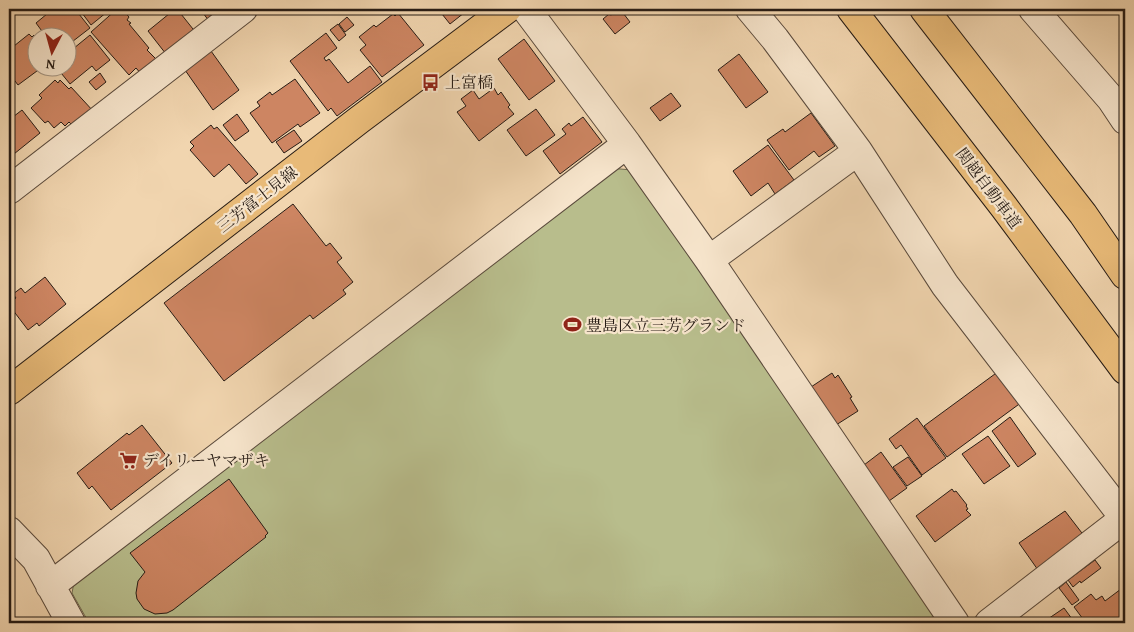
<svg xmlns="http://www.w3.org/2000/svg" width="1134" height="632" viewBox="0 0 1134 632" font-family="'Gentium Book Plus','Noto Serif JP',serif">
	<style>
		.green { fill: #b8bd8c; stroke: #706c50 }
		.building { fill: #cd8562; stroke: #271c15 }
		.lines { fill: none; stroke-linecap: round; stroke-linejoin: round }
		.minor-casing { stroke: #5a4a3c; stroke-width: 30 }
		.major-casing { stroke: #271c15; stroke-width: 30 }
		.highway-casing { stroke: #271c15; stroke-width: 30 }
		.minor { stroke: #f6e4cb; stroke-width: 28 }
		.major { stroke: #e8ba78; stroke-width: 28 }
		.highway { stroke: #e8ba78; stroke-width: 28 }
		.labels { text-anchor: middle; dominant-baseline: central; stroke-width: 4.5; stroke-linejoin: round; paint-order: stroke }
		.poi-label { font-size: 16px; fill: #271c15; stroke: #f6e4cb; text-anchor: start }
		.street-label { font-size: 16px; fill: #271c15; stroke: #f6e4cb }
	</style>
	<rect width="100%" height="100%" fill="#f1d5af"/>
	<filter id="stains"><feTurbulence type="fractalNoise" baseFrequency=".004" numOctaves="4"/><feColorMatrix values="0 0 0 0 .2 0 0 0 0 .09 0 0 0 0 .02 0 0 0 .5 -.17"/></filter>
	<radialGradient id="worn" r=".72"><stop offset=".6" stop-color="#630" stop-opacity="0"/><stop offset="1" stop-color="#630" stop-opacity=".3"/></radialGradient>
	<!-- green -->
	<path class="green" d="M609,168L632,170L946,623H89L72,593L75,577Z"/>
	<!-- building -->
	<path class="building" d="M53,9H75L90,28L68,45V38H47L36,23Z
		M79,9H104L107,12L91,25Z
		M117,9H122L129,17L127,20L131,23L129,24L149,48L147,50L158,61L142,75L136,68L129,75L91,32Z
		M175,9H177L197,34L166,54L148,31Z
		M200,9H223L209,21Z
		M438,9H469L450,24Z
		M620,9L630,22L615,34L603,19L609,14L611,15Z
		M398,13L424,45L382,77L360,50L366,45L359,37L374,25L376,27L393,14L395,16Z
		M347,17L354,25L345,32L339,24Z
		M338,24L346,35L339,41L330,30Z
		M326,33L337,48L324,58L326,61L329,59L348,83L370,66L382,82L337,116L331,108L328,111L290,61Z
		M29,34L32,37L34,35L38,40V68H41L18,85L9,73V50Z
		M90,35L110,60L96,71L92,66L70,84L57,68H68V53Z
		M524,39L555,81L529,100L498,59Z
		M211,51L239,90L213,110L185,70Z
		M739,54L768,92L746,108L718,70Z
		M100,73L106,82L96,90L89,82Z
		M295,79L320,113L300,127L298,124L272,143L250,113L260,106L257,102L270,92L272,95Z
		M55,80L58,83L60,80L69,89L71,87L94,112L76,129L69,122L65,126L61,122L54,128L48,121L45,123L31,108L42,98L39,95Z
		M494,88L498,95L501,92L510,105L508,107L514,114L479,141L457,112L466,106L461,99L473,90L479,99Z
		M671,93L681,106L660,121L650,108Z
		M536,109L555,135L526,156L507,130Z
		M22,110L40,133L9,158V120Z
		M811,113L835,146L819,157L814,151L789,170L767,140L783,129L785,132Z
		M237,114L249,131L235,141L223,125Z
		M583,117L602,142L560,174L543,151L566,134L562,129L569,123L571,126Z
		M211,125L214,129L217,127L258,174L246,184L229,164L214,177L190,150L194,146L190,142Z
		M294,130L302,141L284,153L276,142Z
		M768,145L794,180L775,194L768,183L751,196L733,171Z
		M293,204L326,246L330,243L342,258L337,262L353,282L343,290L346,294L313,319L310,315L224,381L164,303Z
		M45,277L66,304L39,326L37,323L28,330L9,305V303L16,298L13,294L21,288L25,293Z
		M999,371L1022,402L947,457L924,426Z
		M832,373L835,378L838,375L852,397L850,398L858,411L836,425L811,387Z
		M1010,417L1036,454L1018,467L992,431Z
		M917,418L946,458L922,475L901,445L896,449L889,439Z
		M142,425L172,463L111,510L92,486L89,489L77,473L127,433L129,435Z
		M988,436L1010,466L984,484L962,454Z
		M881,452L907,488L889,501L864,465Z
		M908,457L922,476L907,486L893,467Z
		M229,479L268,533L265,536L266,537L173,610L167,613L155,614L144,609L137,599L136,593L138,581L145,572L130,553Z
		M952,489L954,492L956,491L967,505L966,506L968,509L966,510L971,515L935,542L916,516Z
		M1065,511L1085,537L1038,570L1019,543Z
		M1095,560L1101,568L1081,583L1080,581L1073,587L1068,580Z
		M1066,582L1079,600L1072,605L1059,588Z
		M1125,586V623H1086L1074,607L1091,594L1096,600L1102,596L1105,601Z
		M1064,608L1075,623H1042Z"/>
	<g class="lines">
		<defs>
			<path id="minor" d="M526,9L627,144L709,260L955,623
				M750,9L775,39L858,151L945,285L1125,519
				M1033,9L1111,99L1125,120
				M9,190L243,9
				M709,260L858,151
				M9,531L36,559L71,623
				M50,586L627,144
				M989,623L1125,518"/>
			<path id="major" d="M9,391L359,120L507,9"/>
			<path id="highway" d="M851,9L1004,207L1125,370
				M924,9L1083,214L1125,275"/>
		</defs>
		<!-- minor casing -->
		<use href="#minor" class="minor-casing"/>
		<!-- major casing -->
		<use href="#major" class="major-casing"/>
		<!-- highway casing -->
		<use href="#highway" class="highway-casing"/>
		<!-- minor -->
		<use href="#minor" class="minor"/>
		<!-- major -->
		<use href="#major" class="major"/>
		<!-- highway -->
		<use href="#highway" class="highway"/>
	</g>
	<!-- icons -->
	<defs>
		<symbol id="bus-bare" viewBox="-9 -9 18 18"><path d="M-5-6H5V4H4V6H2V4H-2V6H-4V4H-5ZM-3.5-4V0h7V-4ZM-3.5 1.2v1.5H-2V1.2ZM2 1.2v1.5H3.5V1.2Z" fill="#8f2418" stroke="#f6e4cb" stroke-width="2.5" paint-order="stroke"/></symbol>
		<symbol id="stadium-bare" viewBox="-9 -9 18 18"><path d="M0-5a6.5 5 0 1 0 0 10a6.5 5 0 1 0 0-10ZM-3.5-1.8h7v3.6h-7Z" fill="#8f2418" stroke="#f6e4cb" stroke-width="2.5" paint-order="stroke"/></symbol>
		<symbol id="supermarket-bare" viewBox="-9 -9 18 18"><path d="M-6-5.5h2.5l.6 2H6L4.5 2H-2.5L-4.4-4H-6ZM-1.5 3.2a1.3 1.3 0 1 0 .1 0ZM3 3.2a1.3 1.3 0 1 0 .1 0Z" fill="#8f2418" stroke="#f6e4cb" stroke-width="2.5" paint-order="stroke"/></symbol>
	</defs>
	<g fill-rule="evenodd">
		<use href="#bus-bare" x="418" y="70" width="25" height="25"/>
		<use href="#stadium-bare" x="560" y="312" width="25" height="25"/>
		<use href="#supermarket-bare" x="116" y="448" width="25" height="25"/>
	</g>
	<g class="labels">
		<!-- poi labels -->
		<g class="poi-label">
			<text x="445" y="82">上富橋</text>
			<text x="586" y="325">豊島区立三芳グランド</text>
			<text x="143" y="460">デイリーヤマザキ</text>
		</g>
		<!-- street labels -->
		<g class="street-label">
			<text transform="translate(989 188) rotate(53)">関越自動車道</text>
			<text transform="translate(257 199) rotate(-38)">三芳富士見線</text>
		</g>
	</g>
	<!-- margin -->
	<rect width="1134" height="632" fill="none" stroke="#f1d5af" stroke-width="30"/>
	<rect x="10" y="10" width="1114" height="612" fill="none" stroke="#271c15" stroke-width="2.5"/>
	<rect x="15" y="15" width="1104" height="602" fill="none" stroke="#271c15"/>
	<!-- north arrow -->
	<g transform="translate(52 52) rotate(186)"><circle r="24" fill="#f6e4cb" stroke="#a39482"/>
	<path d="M0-4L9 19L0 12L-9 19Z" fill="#8f2418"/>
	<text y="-8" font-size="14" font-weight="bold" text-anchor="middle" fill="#271c15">N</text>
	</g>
	<rect width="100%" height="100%" filter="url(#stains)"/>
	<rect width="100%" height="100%" fill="url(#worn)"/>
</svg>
